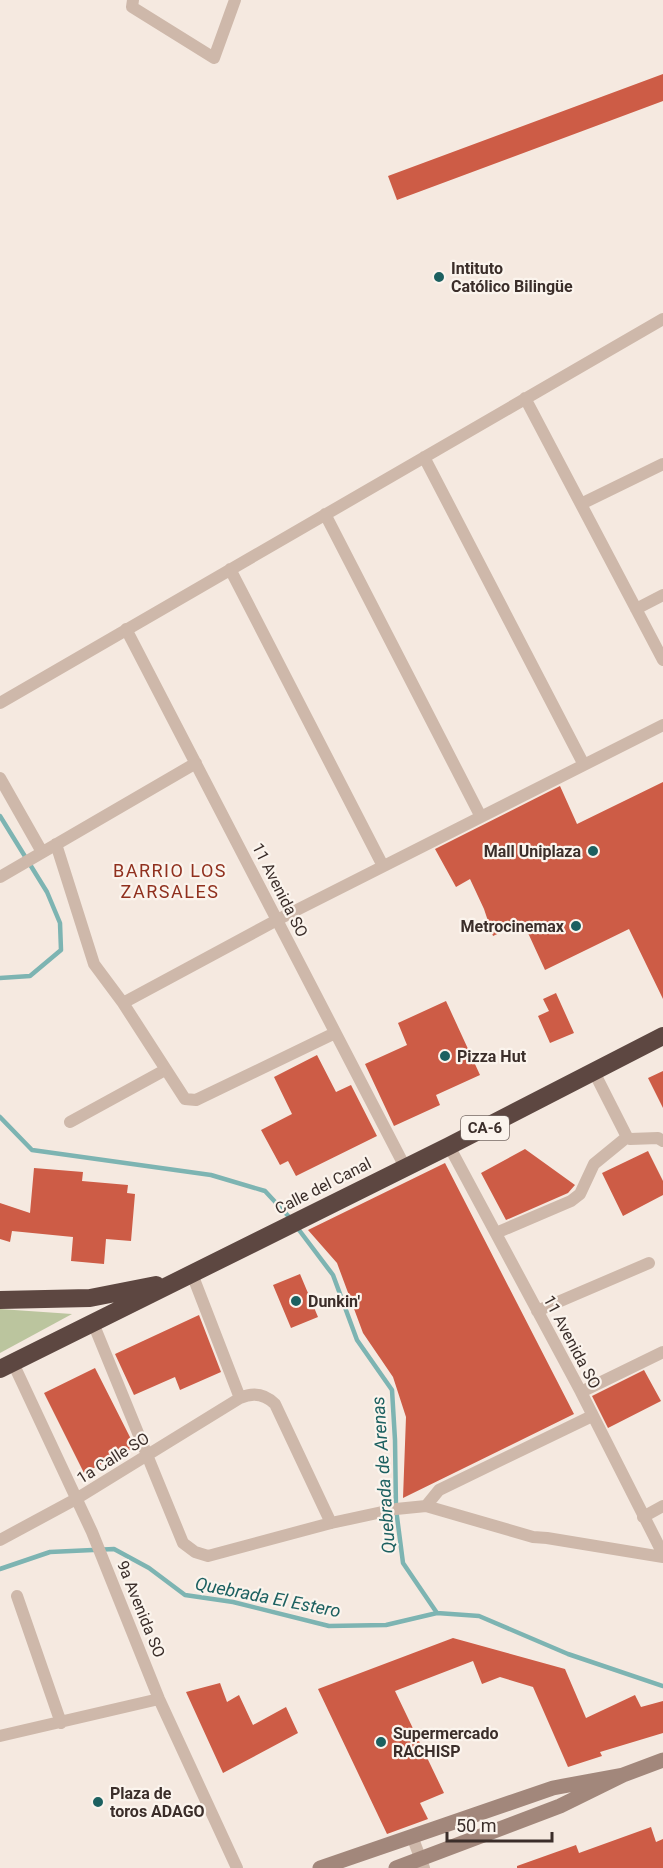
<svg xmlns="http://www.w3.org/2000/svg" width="663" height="1868" viewBox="0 0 663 1868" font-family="Roboto,sans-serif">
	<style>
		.green { fill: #bbc59e }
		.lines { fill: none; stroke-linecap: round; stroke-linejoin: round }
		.stream { stroke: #7db4b2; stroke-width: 4.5 }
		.building { fill: #cd5c46 }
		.street { stroke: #ceb8aa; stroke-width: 12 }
		.secondary { stroke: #a2877b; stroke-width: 15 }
		.highway { stroke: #5d4741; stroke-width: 18 }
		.poi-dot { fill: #1c6060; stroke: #fbf4ed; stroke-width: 2 }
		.labels { text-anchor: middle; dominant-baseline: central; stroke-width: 4.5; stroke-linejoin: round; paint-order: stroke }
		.shield { fill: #fbf4ed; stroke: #756964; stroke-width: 1.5 }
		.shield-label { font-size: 15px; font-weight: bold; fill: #3b2e2a }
		.poi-label { font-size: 16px; font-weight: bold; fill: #3b2e2a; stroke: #fbf4ed; text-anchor: start }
		.street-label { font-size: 16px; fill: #3b2e2a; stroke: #fbf4ed }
		.neighbourhood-label { font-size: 18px; letter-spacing: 1.5px; fill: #90301e; stroke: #fbf4ed }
		.water-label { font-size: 18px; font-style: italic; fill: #1c6060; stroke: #fbf4ed }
	</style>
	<rect width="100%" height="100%" fill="#f5e9e0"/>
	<!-- green -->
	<path class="green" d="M0,1309L72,1314L0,1353Z"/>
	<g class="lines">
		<!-- stream -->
		<path class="stream" d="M0,816L47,892L60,923L61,950L30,976L0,978
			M0,1117L32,1150L211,1175L265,1191L291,1219
			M296,1226L333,1275L357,1340L392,1390L395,1440L396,1509L403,1563L437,1613
			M0,1569L50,1552L114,1549L149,1568L185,1595L233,1602L329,1626L386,1625L437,1613L479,1616L568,1654L663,1686"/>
	</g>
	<!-- building -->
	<path class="building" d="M663,74V101L397,200L388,176Z
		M663,782V999L629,929L545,970L523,922L493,936L484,909L470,879L456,887L435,849L560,786L577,824Z
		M556,993L574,1033L550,1043L538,1016L549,1011L543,999Z
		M446,1001L480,1075L436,1095L440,1105L394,1126L365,1064L407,1045L398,1023Z
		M317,1055L336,1092L351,1085L377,1136L296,1176L288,1161L280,1165L261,1130L292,1114L274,1077Z
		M663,1071V1108L648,1078Z
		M525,1149L575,1185L568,1193L506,1220L481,1173Z
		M648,1151L663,1181V1195L623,1216L602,1173Z
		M445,1163L574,1414L403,1498L406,1417L393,1377L363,1333L337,1263L308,1230Z
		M34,1168L83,1172L82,1181L128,1185L127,1193L135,1194L131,1241L106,1239L104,1264L71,1261L73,1237L12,1231L10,1242L0,1239V1203L30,1213Z
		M300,1274L318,1317L291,1328L273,1285Z
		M199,1315L221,1372L180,1390L175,1377L134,1395L115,1354Z
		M95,1368L135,1447L84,1473L44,1393Z
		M644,1370L661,1401L608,1428L592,1396Z
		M453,1638L565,1669L586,1718L635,1695L641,1707L663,1701V1733L600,1752L602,1756L568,1767L533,1687L500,1677L482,1684L473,1661L395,1691L444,1793L420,1803L428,1819L387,1834L318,1689Z
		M220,1683L227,1702L239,1695L253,1725L286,1707L298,1733L223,1773L186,1692Z
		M651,1827L656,1842L663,1839V1868H517V1866L576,1845L579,1853Z"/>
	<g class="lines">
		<!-- street -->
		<path class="street" d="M133,0L132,7L214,58L235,0
			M525,398L663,660
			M424,457L584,765
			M581,504L663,464
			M325,514L481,817
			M230,569L383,866
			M636,609L663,595
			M126,629L405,1167
			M0,703L663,319
			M0,778L42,852
			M56,844L94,964L123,1003L185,1099L196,1100L335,1033
			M0,877L196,763
			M123,1003L277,920L663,725
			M594,1072L627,1137L630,1139L658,1138L663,1141
			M70,1122L165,1070
			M449,1146L581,1392L663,1554
			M496,1233L571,1201L580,1194L594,1164L627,1137
			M192,1274L240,1398
			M537,1311L649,1263
			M93,1323L183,1543L195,1552L208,1556L331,1523L396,1509L426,1506L533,1537L547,1538L663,1557
			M13,1363L92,1532L159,1699L237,1868
			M581,1392L663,1352
			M426,1506L439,1490L592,1416
			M643,1517L663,1506
			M0,1540L76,1499L240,1398C253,1392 265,1394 275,1404L331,1523
			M17,1596L61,1723
			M0,1736L159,1699
			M412,1836L424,1868"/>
		<!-- secondary -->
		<path class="secondary" d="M320,1868L553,1788L623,1775
			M396,1868L560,1806L623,1775L663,1760"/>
		<!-- highway -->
		<path class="highway" d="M0,1300L90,1298L156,1285
			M0,1369L449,1146L663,1036"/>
	</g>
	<!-- markers -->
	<g class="poi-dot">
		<circle cx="439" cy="277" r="6"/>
		<circle cx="593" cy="851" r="6"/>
		<circle cx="576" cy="926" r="6"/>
		<circle cx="445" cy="1056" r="6"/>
		<circle cx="296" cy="1301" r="6"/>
		<circle cx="381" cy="1742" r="6"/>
		<circle cx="98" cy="1802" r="6"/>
	</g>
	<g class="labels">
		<!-- shield labels -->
		<rect class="shield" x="461" y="1116" width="48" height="24" rx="4.5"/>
		<g class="shield-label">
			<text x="485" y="1128">CA-6</text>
		</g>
		<!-- poi labels -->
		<g class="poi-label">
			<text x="451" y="268">Intituto<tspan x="451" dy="18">Católico Bilingüe</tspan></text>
			<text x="581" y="851" text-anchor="end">Mall Uniplaza</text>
			<text x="564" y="926" text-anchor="end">Metrocinemax</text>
			<text x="457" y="1056">Pizza Hut</text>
			<text x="308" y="1301">Dunkin'</text>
			<text x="393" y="1733">Supermercado<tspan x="393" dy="18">RACHISP</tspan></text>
			<text x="110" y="1793">Plaza de<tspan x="110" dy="18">toros ADAGO</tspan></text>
		</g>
		<!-- street labels -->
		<g class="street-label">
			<text transform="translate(280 890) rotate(63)">11 Avenida SO</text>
			<text transform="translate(323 1186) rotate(-27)">Calle del Canal</text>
			<text transform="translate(572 1342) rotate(62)">11 Avenida SO</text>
			<text transform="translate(113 1458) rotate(-32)">1a Calle SO</text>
			<text transform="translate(141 1609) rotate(68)">9a Avenida SO</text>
		</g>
		<!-- neighbourhood labels -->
		<g class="neighbourhood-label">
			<text x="170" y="870">BARRIO LOS<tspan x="170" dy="21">ZARSALES</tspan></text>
		</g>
		<!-- water labels -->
		<g class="water-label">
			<text transform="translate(383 1475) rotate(-94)">Quebrada de Arenas</text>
			<text transform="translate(268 1597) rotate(11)">Quebrada El Estero</text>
		</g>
	</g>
	<!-- scale -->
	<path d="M447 1832v9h105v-9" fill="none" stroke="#3b2e2a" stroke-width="3"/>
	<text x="456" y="1832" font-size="18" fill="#3b2e2a" stroke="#fbf4ed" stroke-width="4.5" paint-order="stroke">50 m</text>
</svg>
